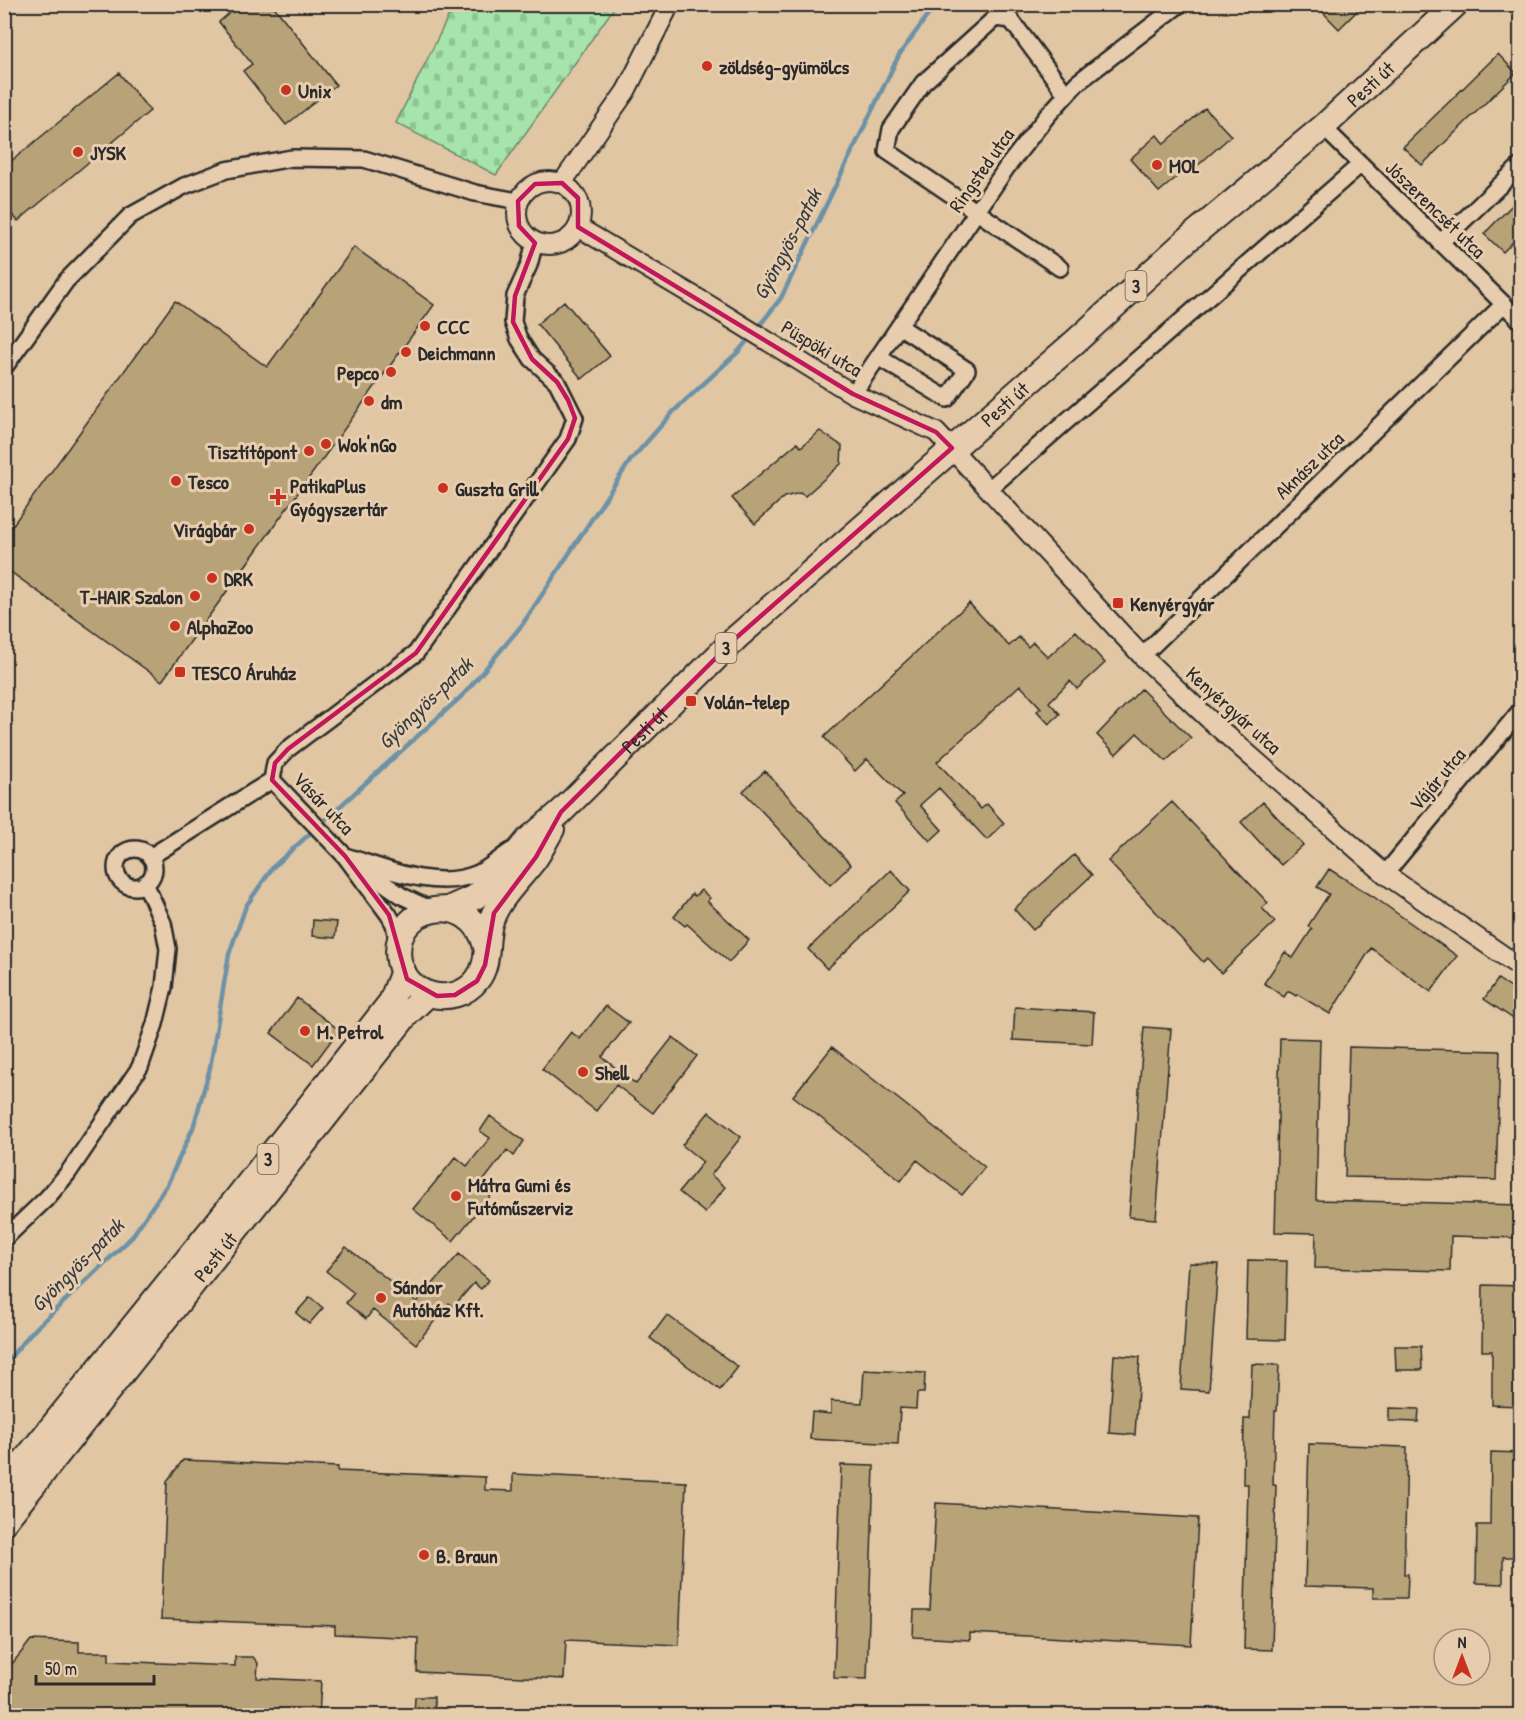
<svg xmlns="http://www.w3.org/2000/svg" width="1525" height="1720" viewBox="0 0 1525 1720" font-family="'Patrick Hand',sans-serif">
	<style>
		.cemetery { fill: url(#cemetery-stones); stroke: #68886b; stroke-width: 1.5 }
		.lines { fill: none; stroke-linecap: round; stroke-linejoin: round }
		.stream { stroke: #6d92a7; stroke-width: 4.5 }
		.building { fill: #b8a378; stroke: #2b2b2b; stroke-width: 1.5 }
		.minor-casing { stroke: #2b2b2b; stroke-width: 20 }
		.tertiary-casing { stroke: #2b2b2b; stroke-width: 22 }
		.primary-casing { stroke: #2b2b2b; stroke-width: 28 }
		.minor { stroke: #e7cdae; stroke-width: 15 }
		.tertiary { stroke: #e7cdae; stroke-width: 18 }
		.primary { stroke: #e7cdae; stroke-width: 24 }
		.marked { fill: none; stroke: #c2185b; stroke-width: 4.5; stroke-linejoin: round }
		.poi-dot { fill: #c8321e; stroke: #e7cdae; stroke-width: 2 }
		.labels { text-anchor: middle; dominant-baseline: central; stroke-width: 6; stroke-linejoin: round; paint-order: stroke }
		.shield { fill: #e7cdae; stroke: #635c52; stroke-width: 1.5 }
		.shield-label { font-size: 18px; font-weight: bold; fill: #2b2b2b }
		.poi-label { font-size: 20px; font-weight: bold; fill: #2b2b2b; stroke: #e7cdae; text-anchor: start }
		.street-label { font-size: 20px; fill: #2b2b2b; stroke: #e7cdae }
		.water-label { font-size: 21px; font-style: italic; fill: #363c40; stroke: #e7cdae }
	</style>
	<defs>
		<pattern id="cemetery-stones" width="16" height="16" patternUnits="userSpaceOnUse" patternTransform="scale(1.5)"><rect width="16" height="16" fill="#a6e4ab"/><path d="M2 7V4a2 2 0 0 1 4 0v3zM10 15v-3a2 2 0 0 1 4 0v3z" fill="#8fc493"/></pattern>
	</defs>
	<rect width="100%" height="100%" fill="#e0c6a2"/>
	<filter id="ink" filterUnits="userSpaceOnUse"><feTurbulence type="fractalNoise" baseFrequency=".0167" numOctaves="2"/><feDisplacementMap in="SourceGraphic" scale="12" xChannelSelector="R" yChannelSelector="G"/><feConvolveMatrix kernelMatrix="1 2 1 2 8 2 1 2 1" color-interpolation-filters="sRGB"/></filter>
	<g filter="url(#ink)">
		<!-- cemetery -->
		<path class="cemetery" d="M454,5H616L496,175L396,123Z"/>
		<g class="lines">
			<!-- stream -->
			<path class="stream" d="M756,330L781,298L899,55L928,15L939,4
				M4,1365L30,1334L131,1238L167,1185L193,1128L210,1068L229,954L246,906L273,867L464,694L522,625L630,461L674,411L738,352L751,336"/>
		</g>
		<!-- building -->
		<path class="building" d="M240,4H272L336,85L286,125L243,71L252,64L219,22Z
			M1315,4H1364L1339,29Z
			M1498,54L1516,73L1422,165L1403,147Z
			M119,73L150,111L18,221L4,205V167Z
			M1205,108L1231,136L1187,175L1184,171L1159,192L1130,159L1157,135L1164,144Z
			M1521,196V234L1503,252L1484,234Z
			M354,247L434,305L162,681L4,567V537L175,301L267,367Z
			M564,301L610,356L582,379L537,324Z
			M820,431L842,446L841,464L805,496L800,493L784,497L755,524L732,498L797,443L801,447Z
			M969,603L1009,646L1019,637L1028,647L1033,642L1048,657L1076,631L1105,663L1077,689L1070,681L1049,702L1060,714L1049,724L1037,711L1041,708L1020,685L937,762L981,809L987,804L1004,823L987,840L939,788L920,805L942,830L930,841L895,803L903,796L867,759L855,771L824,737Z
			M1141,689L1191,738L1166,761L1137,733L1116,754L1097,735Z
			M765,771L851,865L830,885L743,791Z
			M1172,802L1268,903L1262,908L1275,922L1221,973L1207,958L1203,962L1108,861Z
			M1263,802L1303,845L1281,865L1241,822Z
			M1074,855L1092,875L1033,930L1014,909Z
			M1329,869L1374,897L1457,956L1431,992L1371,948L1330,1014L1297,994L1296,996L1288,991L1284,997L1264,983L1285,952L1293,958L1312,929L1308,926L1329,894L1317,887Z
			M891,870L910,891L827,969L808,949Z
			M701,890L710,898L707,901L749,940L729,962L687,924L685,926L674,917L692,894L695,896Z
			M313,920L337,922L335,938L312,936Z
			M1498,979L1521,995V1024L1484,999Z
			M297,998L339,1030L313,1065L271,1033Z
			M606,1006L629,1023L602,1057L636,1084L673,1037L697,1056L653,1113L616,1085L596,1111L542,1069L571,1032L580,1039Z
			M1015,1007L1094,1012L1092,1044L1013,1040Z
			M1144,1027L1171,1029L1156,1219L1129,1217Z
			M1280,1038L1320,1039L1316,1200L1521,1205V1238L1451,1236L1450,1271L1315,1268L1316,1233L1275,1232Z
			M832,1047L985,1167L962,1195L917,1160L901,1181L793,1096Z
			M1349,1047L1500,1051L1496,1180L1345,1177Z
			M709,1112L741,1137L711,1175L725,1187L705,1213L679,1192L703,1162L682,1145Z
			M490,1116L524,1141L514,1156L507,1150L484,1180L496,1189L453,1241L413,1209L456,1157L467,1166L490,1138L480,1131Z
			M346,1247L417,1302L459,1254L489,1280L481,1289L474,1283L453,1307L449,1303L416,1344L373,1310L366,1319L346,1303L354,1293L326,1271Z
			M1248,1260L1287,1261L1285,1340L1246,1339Z
			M1189,1263L1218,1264L1209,1391L1181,1389Z
			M1483,1285L1521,1286V1406L1492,1405V1351H1482Z
			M310,1297L323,1308L309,1324L296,1313Z
			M667,1315L738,1367L720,1390L650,1338Z
			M1395,1346H1421L1422,1370H1396Z
			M1114,1355L1140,1357L1135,1435L1109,1433Z
			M1252,1364L1279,1365L1277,1411H1275L1273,1485H1276L1272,1650L1244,1649L1248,1484H1243L1244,1419H1250Z
			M864,1370L925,1373L924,1393H917L916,1409L900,1408L898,1444L810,1439L812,1412L831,1414V1401L862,1403Z
			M1389,1408L1419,1409L1418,1422L1389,1421Z
			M1309,1444L1407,1447L1404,1574H1408L1407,1598H1373V1588L1305,1586Z
			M1491,1452L1521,1453V1557H1503V1584L1476,1583L1477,1525H1490Z
			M183,1460L338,1467L337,1471L485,1477V1490L513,1491V1474L686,1482L679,1645L566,1640L564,1679L417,1672L418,1638L335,1634V1626L161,1619L167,1481Z
			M841,1465L874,1466L867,1679L834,1678Z
			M936,1503L1198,1518L1191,1645L970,1633V1640L913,1637L914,1610H930Z
			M31,1640L79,1642V1652H109V1661L235,1666V1657H253L258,1663L257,1678L321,1681L319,1716H4V1674Z
			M415,1697H434V1716H414Z"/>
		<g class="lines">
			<defs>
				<path id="minor" d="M1323,127L1520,320
					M1440,243L1520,166
					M1060,268L887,151L891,129L923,83L995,18L1011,20L1066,94
					M878,357L947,399L967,370L899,326
					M4,368L66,281L130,216L184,186L226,170L292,158L364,159L475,193L518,201
					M853,394L1007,167L1047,116L1077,83L1180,4
					M989,489L1361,164
					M1142,656L1504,304
					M272,780L345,856L389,915L394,924L398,944
					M116 868a19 19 0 1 1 38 0a19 19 0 1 1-38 0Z
					M345,856C385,868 434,891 476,874C488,869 500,858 511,851
					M150,857L272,780L275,763L288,749L416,653L568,439L575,418L557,382L532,359L519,339L513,322L515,296L529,265L535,242
					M357,864L402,896L432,910
					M1385,874L1520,711
					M4,1239L47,1198L68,1173L140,1067L155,1024L164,987L168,949L163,923L145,883"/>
				<path id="tertiary" d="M517 213a32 32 0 1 1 64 0a32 32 0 1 1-64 0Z
					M562,183L626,91L670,4
					M578,227L714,308L853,394L936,432L1142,656L1214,724L1385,874L1520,967"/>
				<g id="primary">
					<path id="s1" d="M448,909L475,897L494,881L528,840L561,812L737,637L1076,341L1187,240L1323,127L1456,4"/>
					<path d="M486,947C472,887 389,904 399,961C406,997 454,1009 477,980C490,964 485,943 490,924C497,899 519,880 534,860C541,851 546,839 552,829"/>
					<path d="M4,1486L237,1198L391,1002L403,971"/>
					<path id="s2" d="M4,1522L407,1014L428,994"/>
				</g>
			</defs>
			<!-- minor casing -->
			<use href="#minor" class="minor-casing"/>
			<!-- tertiary casing -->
			<use href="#tertiary" class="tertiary-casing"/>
			<!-- primary casing -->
			<use href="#primary" class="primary-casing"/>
			<!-- minor -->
			<use href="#minor" class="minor"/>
			<!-- tertiary -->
			<use href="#tertiary" class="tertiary"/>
			<!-- primary -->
			<use href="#primary" class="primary"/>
		</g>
	</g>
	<!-- marked area -->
	<path class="marked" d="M562,183L578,198V227L853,394L936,432L952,448L737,637L561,812L536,857L494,913L485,965L477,981L455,995L437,996L407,979L389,915L345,856L272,780L275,763L288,749L416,653L568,439L575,418L568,400L557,382L532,359L513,322L515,296L535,243L519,226L518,201L535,184Z"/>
	<!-- markers -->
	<g class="poi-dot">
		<circle cx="707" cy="66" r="6"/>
		<circle cx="286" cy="90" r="6"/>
		<circle cx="78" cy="152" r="6"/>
		<circle cx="1157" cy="165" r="6"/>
		<circle cx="425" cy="326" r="6"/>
		<circle cx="406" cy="352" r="6"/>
		<circle cx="391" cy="372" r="6"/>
		<circle cx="369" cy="401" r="6"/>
		<circle cx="326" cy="444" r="6"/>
		<circle cx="309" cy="451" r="6"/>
		<circle cx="176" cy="481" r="6"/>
		<circle cx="443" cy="488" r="6"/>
		<path d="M275 488h6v6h6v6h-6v6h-6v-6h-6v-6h6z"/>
		<circle cx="249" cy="529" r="6"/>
		<circle cx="212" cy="578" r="6"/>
		<circle cx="195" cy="596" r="6"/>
		<rect x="1112" y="597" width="12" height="12" rx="3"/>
		<circle cx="175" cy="626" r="6"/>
		<rect x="174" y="666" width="12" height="12" rx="3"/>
		<rect x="685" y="695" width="12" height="12" rx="3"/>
		<circle cx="305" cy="1031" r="6"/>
		<circle cx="583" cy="1072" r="6"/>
		<circle cx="456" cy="1196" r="6"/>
		<circle cx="381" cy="1298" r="6"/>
		<circle cx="424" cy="1555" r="6"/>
	</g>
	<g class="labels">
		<!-- shield labels -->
		<g class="shield">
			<rect x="1125.5" y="271" width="21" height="30" rx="4.5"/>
			<rect x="715.5" y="633" width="21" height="30" rx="4.5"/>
			<rect x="257.5" y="1144" width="21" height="30" rx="4.5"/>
		</g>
		<g class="shield-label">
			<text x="1136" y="286">3</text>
			<text x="726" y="648">3</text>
			<text x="268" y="1159">3</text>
		</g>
		<!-- poi labels -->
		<g class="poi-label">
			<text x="719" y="66">zöldség-gyümölcs</text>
			<text x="298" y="90">Unix</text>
			<text x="90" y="152">JYSK</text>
			<text x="1169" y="165">MOL</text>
			<text x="437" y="326">CCC</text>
			<text x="418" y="352">Deichmann</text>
			<text x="379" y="372" text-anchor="end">Pepco</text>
			<text x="381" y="401">dm</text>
			<text x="338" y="444">Wok'nGo</text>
			<text x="297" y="451" text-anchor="end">Tisztítópont</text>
			<text x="188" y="481">Tesco</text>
			<text x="290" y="485">PatikaPlus<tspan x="290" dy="23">Gyógyszertár</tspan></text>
			<text x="455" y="488">Guszta Grill</text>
			<text x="237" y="529" text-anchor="end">Virágbár</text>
			<text x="224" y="578">DRK</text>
			<text x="183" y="596" text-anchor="end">T-HAIR Szalon</text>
			<text x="1130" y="603">Kenyérgyár</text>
			<text x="187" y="626">AlphaZoo</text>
			<text x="192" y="672">TESCO Áruház</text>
			<text x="703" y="701">Volán-telep</text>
			<text x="317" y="1031">M. Petrol</text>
			<text x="595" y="1072">Shell</text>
			<text x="468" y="1184">Mátra Gumi és<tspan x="468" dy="23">Futóműszerviz</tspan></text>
			<text x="393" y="1286">Sándor<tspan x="393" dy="23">Autóház Kft.</tspan></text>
			<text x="436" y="1555">B. Braun</text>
		</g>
		<!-- street labels -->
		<g class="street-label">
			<text stroke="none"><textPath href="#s1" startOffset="1240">Pesti út</textPath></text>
			<text transform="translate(981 170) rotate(-55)">Ringsted utca</text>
			<text transform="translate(1436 209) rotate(44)">Jószerencsét utca</text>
			<text transform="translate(822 348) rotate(31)">Püspöki utca</text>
			<text stroke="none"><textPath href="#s1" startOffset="754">Pesti út</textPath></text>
			<text transform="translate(1309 465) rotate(-44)">Aknász utca</text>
			<text transform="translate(1234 710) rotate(42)">Kenyérgyár utca</text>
			<text stroke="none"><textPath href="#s1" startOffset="268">Pesti út</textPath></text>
			<text transform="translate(1437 779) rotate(-50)">Vájár utca</text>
			<text transform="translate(324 803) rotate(46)">Vásár utca</text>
			<text stroke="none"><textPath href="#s2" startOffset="339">Pesti út</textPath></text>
		</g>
		<!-- water labels -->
		<g class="water-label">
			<text transform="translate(787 244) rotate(-62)">Gyöngyös-patak</text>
			<text transform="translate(425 703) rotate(-44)">Gyöngyös-patak</text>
			<text transform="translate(77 1265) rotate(-45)">Gyöngyös-patak</text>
		</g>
	</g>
	<!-- margin -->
	<rect width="1525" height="1720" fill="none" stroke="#e7cdae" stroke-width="24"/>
	<rect x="12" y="12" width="1501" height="1696" fill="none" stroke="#2b2b2b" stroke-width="2" filter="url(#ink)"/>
	<!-- north arrow -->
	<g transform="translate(1462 1657)"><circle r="28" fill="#e7cdae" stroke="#9c8c7a" stroke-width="1.5"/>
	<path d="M0-4.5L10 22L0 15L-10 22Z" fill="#c8321e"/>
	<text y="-9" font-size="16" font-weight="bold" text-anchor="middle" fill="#2b2b2b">N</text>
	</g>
	<!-- scale -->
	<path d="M36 1675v9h118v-9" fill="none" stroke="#2b2b2b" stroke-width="3"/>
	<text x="45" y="1675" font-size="18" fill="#2b2b2b" stroke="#e7cdae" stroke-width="4.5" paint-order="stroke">50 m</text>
</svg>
